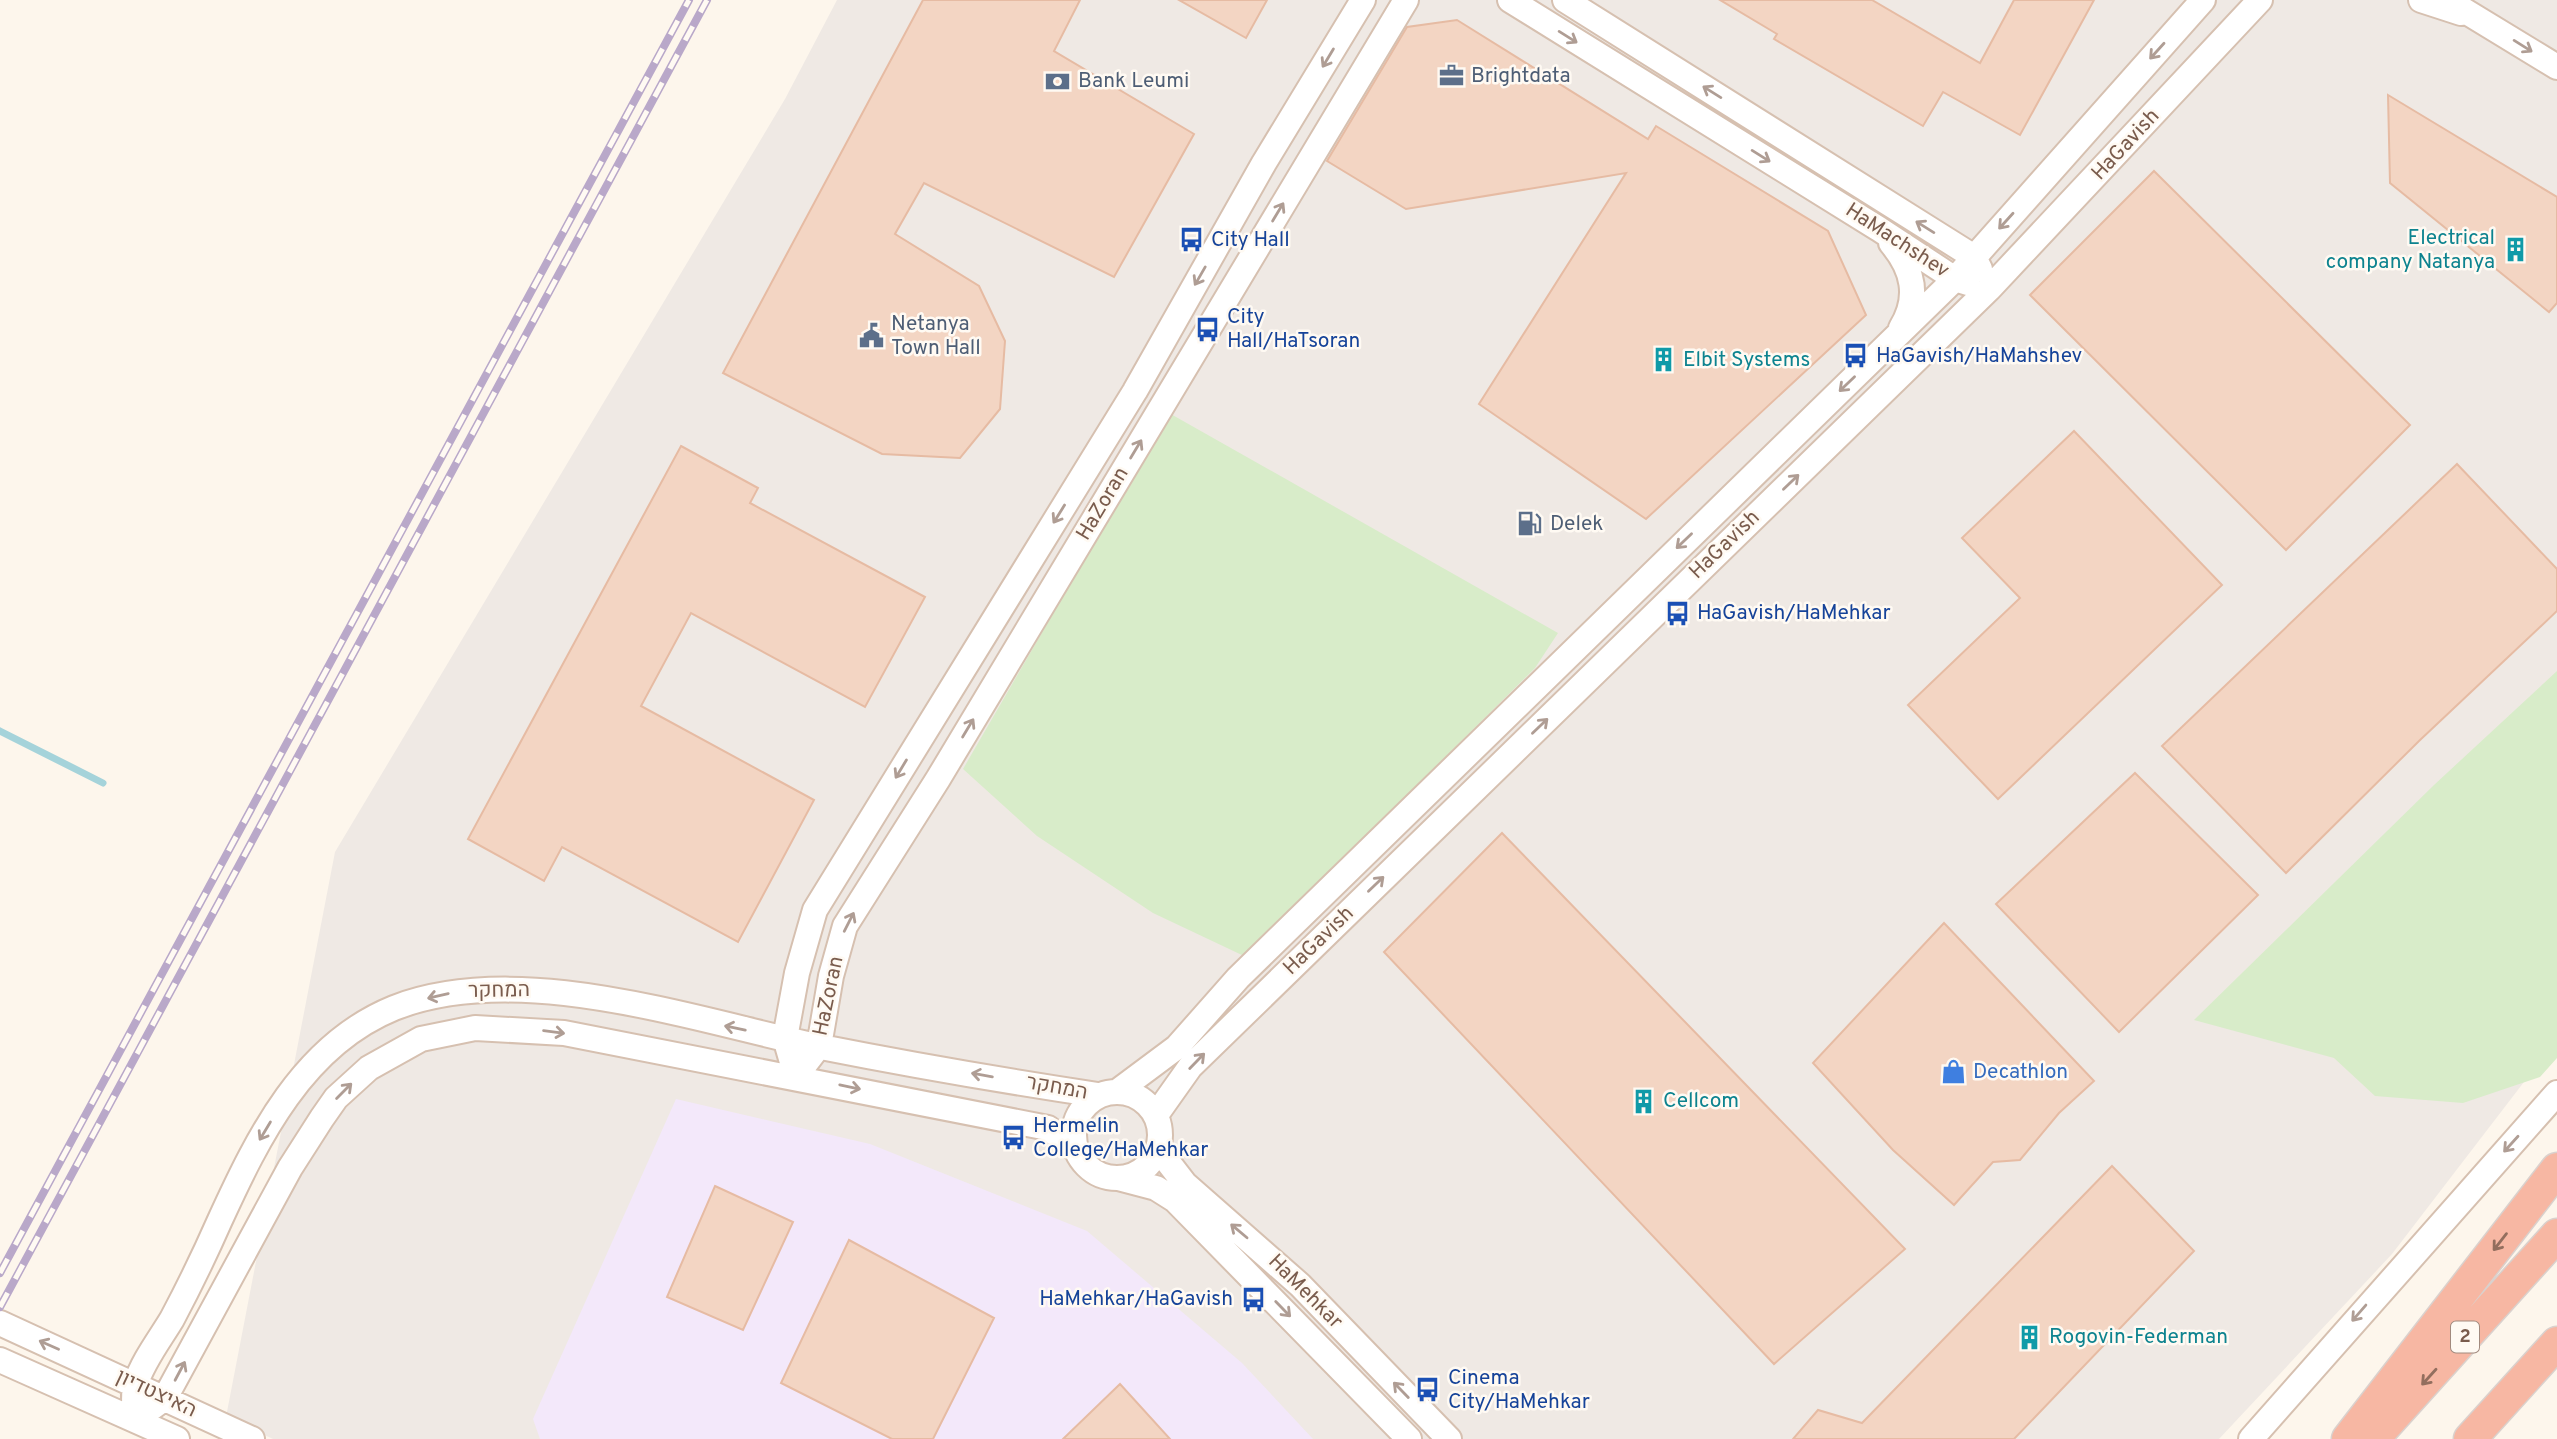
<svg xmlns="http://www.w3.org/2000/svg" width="2557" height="1439" viewBox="0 0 2557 1439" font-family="Overpass,Heebo,sans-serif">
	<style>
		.industrial { fill: #efe9e4 }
		.education { fill: #f3e8fa }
		.green { fill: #d8ecc9 }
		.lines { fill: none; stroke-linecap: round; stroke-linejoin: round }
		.stream { stroke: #a5d3da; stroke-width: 7 }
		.building { fill: #f3d5c3; stroke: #e6bba3; stroke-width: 2 }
		.secondary-casing { stroke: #d6c0b0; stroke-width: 28 }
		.highway-casing { stroke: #dad1cd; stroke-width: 35 }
		.secondary { stroke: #fff; stroke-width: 24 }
		.highway { stroke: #f7b7a3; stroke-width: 32 }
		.rail-casing { stroke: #b9a8c9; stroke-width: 8 }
		.rail { stroke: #fffaf3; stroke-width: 5; stroke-dasharray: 16; stroke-linecap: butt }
		.oneway { stroke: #af9d94 }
		.oneway2 { stroke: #936e5e }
		.labels { text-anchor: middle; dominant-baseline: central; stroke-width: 5; stroke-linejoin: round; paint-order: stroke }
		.shield { fill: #fffaf3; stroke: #a28b7f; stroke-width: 2 }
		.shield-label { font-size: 19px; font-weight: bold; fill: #7a5c4d }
		.service-label { font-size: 21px; fill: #4e5e75; stroke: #fffaf3; text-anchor: start }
		.street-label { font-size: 21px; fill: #7a5c4d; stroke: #fffaf3 }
		.culture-label { font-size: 21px; fill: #0d838f; stroke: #fffaf3; text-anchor: start }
		.transit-label { font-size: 21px; fill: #164399; stroke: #fffaf3; text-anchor: start }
		.shop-label { font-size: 21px; fill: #366cbe; stroke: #fffaf3; text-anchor: start }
	</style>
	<rect width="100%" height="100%" fill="#fdf6ec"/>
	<!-- industrial -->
	<path class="industrial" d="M837,0H2557V1039L2392,1254L2219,1439H273L226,1417L335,852L785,99Z"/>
	<!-- education -->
	<path class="education" d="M676,1099L870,1144L1087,1231L1242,1363L1313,1439H540L533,1419Z"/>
	<!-- green -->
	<path class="green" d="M1169,413L1558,633L1535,668L1244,956L1153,913L1037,836L963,769Z
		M2557,671V1058L2540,1077L2463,1103L2375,1096L2334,1058L2194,1020L2434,785Z"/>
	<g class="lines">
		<!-- stream -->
		<path class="stream" d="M0,731L103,783"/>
	</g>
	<!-- building -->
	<path class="building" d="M923,0H1080L1054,51L1194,134L1114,277L924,183L895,234L979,286L1005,341L1000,409L960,458L882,454L723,373Z
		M1179,0H1267L1246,38Z
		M1720,0H1872L1980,63L2014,0H2094L2020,135L1943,92L1923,126L1774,39L1777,34Z
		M1457,20L1648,139L1656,126L1828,231L1866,315L1646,519L1479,404L1626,173L1406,209L1327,161L1407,27Z
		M2388,95L2557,197V303L2549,312L2390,183Z
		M2154,171L2410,425L2286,550L2030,295Z
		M2074,431L2222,585L1998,799L1908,705L2020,598L1962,538Z
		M681,446L758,488L750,503L925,597L865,707L691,613L641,706L814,800L738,942L562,847L544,881L468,839Z
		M2457,464L2557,569V611L2419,741L2286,873L2162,746Z
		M2135,773L2258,895L2119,1032L1996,904Z
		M1502,833L1905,1249L1774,1364L1384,952Z
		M1944,923L2094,1081L2059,1113L2020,1160L1993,1162L1954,1205L1893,1150L1813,1063Z
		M2112,1166L2194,1251L2014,1439H1793L1818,1410L1862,1423Z
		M715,1186L793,1222L743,1330L667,1297Z
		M849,1240L994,1318L933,1439H892L781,1383Z
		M1120,1384L1170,1439H1063Z"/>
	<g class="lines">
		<defs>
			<path id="secondary" d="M1510,0L1879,229L1955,279L1968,283
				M1565,0L1974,257L1980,269
				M2421,0L2461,13
				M2447,0L2557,67
				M1891,243C1913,269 1920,297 1901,328
				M796,1076L819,1046L831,976L845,926L938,779L1406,0
				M796,1076L785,1038L797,973L815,910L1135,391L1264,163L1363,0
				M1118,1091L1177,1047L1238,978L1955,279L2203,0
				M1074 1135a43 43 0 1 1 86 0a43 43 0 1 1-86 0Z
				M1156,1115L1190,1067L1989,289L2260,0
				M1158,1149L1185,1184L1300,1285L1449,1439
				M1118,1178L1156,1188L1175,1200L1409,1439
				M0,1323L252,1439
				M0,1360L177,1439
				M135,1420C135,1409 132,1394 136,1383C143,1361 160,1339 172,1319C189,1287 205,1254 220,1220C258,1137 303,1045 394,1008C519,959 694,1020 821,1047C912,1065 1005,1081 1098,1095
				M135,1420L165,1398L290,1168L322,1118L336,1098L369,1068L421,1039L475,1028L564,1033L1048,1128L1075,1149
				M2251,1439L2557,1093"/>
			<path id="highway" d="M2348,1439L2557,1169
				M2373,1439L2557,1235
				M2470,1439L2557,1343"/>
		</defs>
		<!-- secondary casing -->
		<use href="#secondary" class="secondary-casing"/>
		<!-- highway casing -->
		<use href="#highway" class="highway-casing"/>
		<!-- secondary -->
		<use href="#secondary" class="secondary"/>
		<!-- highway -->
		<use href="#highway" class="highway"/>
		<defs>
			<path id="rail" d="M0,1273L689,0
				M0,1307L707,0"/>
		</defs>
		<!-- rail casing -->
		<use href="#rail" class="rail-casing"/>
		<!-- rail -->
		<use href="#rail" class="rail"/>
	</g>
	<!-- one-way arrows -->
	<defs><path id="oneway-shaft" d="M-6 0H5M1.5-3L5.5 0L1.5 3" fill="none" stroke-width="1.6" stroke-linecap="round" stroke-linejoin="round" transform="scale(1.75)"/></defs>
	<g class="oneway">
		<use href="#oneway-shaft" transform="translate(1568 37) rotate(32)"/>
		<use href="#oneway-shaft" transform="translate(2523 46) rotate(32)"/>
		<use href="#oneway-shaft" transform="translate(2157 51) rotate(132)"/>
		<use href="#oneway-shaft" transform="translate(1328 58) rotate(121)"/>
		<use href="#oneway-shaft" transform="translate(1712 92) rotate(-148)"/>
		<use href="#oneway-shaft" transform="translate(1761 156) rotate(32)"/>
		<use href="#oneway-shaft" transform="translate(1278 212) rotate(-59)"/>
		<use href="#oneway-shaft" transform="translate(2006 221) rotate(132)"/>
		<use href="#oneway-shaft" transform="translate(1925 227) rotate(-148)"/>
		<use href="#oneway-shaft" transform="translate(1200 276) rotate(120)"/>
		<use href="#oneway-shaft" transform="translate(1847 384) rotate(136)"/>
		<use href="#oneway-shaft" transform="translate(1136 449) rotate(-59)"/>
		<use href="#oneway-shaft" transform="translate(1791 482) rotate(-44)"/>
		<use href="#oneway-shaft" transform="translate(1059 514) rotate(122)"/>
		<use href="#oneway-shaft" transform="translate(1684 541) rotate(136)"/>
		<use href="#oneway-shaft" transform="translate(1540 726) rotate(-44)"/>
		<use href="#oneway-shaft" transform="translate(968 728) rotate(-59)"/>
		<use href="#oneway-shaft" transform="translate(901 769) rotate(121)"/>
		<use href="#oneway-shaft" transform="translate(1376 884) rotate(-44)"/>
		<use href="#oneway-shaft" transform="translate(849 922) rotate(-63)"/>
		<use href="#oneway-shaft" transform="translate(438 996) rotate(167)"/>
		<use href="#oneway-shaft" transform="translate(735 1028) rotate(-168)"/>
		<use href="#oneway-shaft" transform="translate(554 1032) rotate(7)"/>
		<use href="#oneway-shaft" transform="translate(1197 1061) rotate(-46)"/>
		<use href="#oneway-shaft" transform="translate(982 1075) rotate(-170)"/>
		<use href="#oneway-shaft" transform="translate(850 1087) rotate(12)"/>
		<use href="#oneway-shaft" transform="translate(344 1091) rotate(-45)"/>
		<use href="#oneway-shaft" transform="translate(265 1131) rotate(121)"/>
		<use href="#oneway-shaft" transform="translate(2511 1144) rotate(132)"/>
		<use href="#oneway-shaft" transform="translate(1239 1231) rotate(-140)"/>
		<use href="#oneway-shaft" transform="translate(1283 1309) rotate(46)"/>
		<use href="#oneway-shaft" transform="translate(2359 1313) rotate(131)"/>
		<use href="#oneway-shaft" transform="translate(49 1345) rotate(-156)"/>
		<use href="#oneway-shaft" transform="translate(180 1371) rotate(-62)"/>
		<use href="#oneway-shaft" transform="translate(1401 1390) rotate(-134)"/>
	</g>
	<g class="oneway2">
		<use href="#oneway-shaft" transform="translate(2500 1242) rotate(128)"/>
		<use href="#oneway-shaft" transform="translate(2429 1377) rotate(132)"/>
	</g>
	<!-- icons -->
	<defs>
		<symbol id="office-bare" viewBox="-9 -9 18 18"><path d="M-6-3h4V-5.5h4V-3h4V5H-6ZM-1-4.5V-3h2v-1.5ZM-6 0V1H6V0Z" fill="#5c6f8a" stroke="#fffaf3" stroke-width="2.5" paint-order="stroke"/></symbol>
		<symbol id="bank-bare" viewBox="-9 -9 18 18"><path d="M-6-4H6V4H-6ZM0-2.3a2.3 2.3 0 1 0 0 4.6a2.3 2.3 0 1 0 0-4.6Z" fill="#5c6f8a" stroke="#fffaf3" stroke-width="2.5" paint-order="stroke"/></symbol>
		<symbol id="bus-bare" viewBox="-9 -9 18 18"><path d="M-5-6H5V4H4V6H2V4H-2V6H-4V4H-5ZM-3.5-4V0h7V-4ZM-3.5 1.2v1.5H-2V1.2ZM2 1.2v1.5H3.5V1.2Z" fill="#1a4fb4" stroke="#fffaf3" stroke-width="2.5" paint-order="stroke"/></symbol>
		<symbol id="building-bare" viewBox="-9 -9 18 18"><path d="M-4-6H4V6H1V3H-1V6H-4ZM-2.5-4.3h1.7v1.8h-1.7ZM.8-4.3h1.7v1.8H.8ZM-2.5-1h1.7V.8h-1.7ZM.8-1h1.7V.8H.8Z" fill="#0f9aa8" stroke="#fffaf3" stroke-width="2.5" paint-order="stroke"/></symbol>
		<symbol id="civic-bare" viewBox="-9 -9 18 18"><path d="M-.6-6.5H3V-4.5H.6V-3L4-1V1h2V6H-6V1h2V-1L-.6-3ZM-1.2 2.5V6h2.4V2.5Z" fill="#5c6f8a" stroke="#fffaf3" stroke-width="2.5" paint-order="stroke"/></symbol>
		<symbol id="fuel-bare" viewBox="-9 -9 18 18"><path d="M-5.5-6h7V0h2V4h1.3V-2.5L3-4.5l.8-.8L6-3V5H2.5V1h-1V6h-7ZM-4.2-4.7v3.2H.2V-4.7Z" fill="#5c6f8a" stroke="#fffaf3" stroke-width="2.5" paint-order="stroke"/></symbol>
		<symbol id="shop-bare" viewBox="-9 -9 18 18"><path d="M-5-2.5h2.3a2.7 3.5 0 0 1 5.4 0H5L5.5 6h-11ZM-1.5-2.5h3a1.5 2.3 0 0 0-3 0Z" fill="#3f7fe0" stroke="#fffaf3" stroke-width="2.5" paint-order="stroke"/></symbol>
	</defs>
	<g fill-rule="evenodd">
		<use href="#office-bare" x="1434" y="58" width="35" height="35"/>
		<use href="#bank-bare" x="1040" y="64" width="35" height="35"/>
		<use href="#bus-bare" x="1174" y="222" width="35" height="35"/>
		<use href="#building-bare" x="2498" y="232" width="35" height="35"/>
		<use href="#bus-bare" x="1190" y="312" width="35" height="35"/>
		<use href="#civic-bare" x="854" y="318" width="35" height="35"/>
		<use href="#bus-bare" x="1838" y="338" width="35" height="35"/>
		<use href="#building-bare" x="1646" y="342" width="35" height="35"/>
		<use href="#fuel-bare" x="1512" y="506" width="35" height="35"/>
		<use href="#bus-bare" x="1660" y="596" width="35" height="35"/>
		<use href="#shop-bare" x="1936" y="1054" width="35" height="35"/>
		<use href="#building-bare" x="1626" y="1084" width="35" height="35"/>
		<use href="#bus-bare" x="996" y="1120" width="35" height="35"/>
		<use href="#bus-bare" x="1236" y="1282" width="35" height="35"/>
		<use href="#building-bare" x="2012" y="1320" width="35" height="35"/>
		<use href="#bus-bare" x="1410" y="1372" width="35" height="35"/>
	</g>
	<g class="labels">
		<!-- shield labels -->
		<rect class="shield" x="2451" y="1321.5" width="28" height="31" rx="5"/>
		<g class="shield-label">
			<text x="2465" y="1337">2</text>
		</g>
		<!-- service labels -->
		<g class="service-label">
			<text x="1471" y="76">Brightdata</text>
			<text x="1078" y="81">Bank Leumi</text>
			<text x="891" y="324">Netanya<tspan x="891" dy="24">Town Hall</tspan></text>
			<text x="1550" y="524">Delek</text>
		</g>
		<!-- street labels -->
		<g class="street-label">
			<text transform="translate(2126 145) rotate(-47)">HaGavish</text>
			<text transform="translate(1897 241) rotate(33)">HaMachshev</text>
			<text transform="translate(1103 504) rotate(-59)">HaZoran</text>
			<text transform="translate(1725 545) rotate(-44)">HaGavish</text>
			<text transform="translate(1319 941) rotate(-44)">HaGavish</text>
			<text transform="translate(499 991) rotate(-1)">המחקר</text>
			<text transform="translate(829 996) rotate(-78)">HaZoran</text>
			<text transform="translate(1057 1088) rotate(10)">המחקר</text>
			<text transform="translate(1305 1292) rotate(45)">HaMehkar</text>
			<text transform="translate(156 1394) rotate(25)">האיצטדיון</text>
		</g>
		<!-- culture labels -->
		<g class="culture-label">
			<text x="2495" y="238" text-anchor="end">Electrical<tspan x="2495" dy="24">company Natanya</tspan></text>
			<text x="1683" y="360">Elbit Systems</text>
			<text x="1663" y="1101">Cellcom</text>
			<text x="2049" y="1337">Rogovin-Federman</text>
		</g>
		<!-- transit labels -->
		<g class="transit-label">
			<text x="1211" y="240">City Hall</text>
			<text x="1227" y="317">City<tspan x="1227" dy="24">Hall/HaTsoran</tspan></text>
			<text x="1876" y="356">HaGavish/HaMahshev</text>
			<text x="1697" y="613">HaGavish/HaMehkar</text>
			<text x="1033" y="1126">Hermelin<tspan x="1033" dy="24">College/HaMehkar</tspan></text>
			<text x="1233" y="1299" text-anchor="end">HaMehkar/HaGavish</text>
			<text x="1448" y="1378">Cinema<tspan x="1448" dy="24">City/HaMehkar</tspan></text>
		</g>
		<!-- shop labels -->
		<g class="shop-label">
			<text x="1973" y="1072">Decathlon</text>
		</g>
	</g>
</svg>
